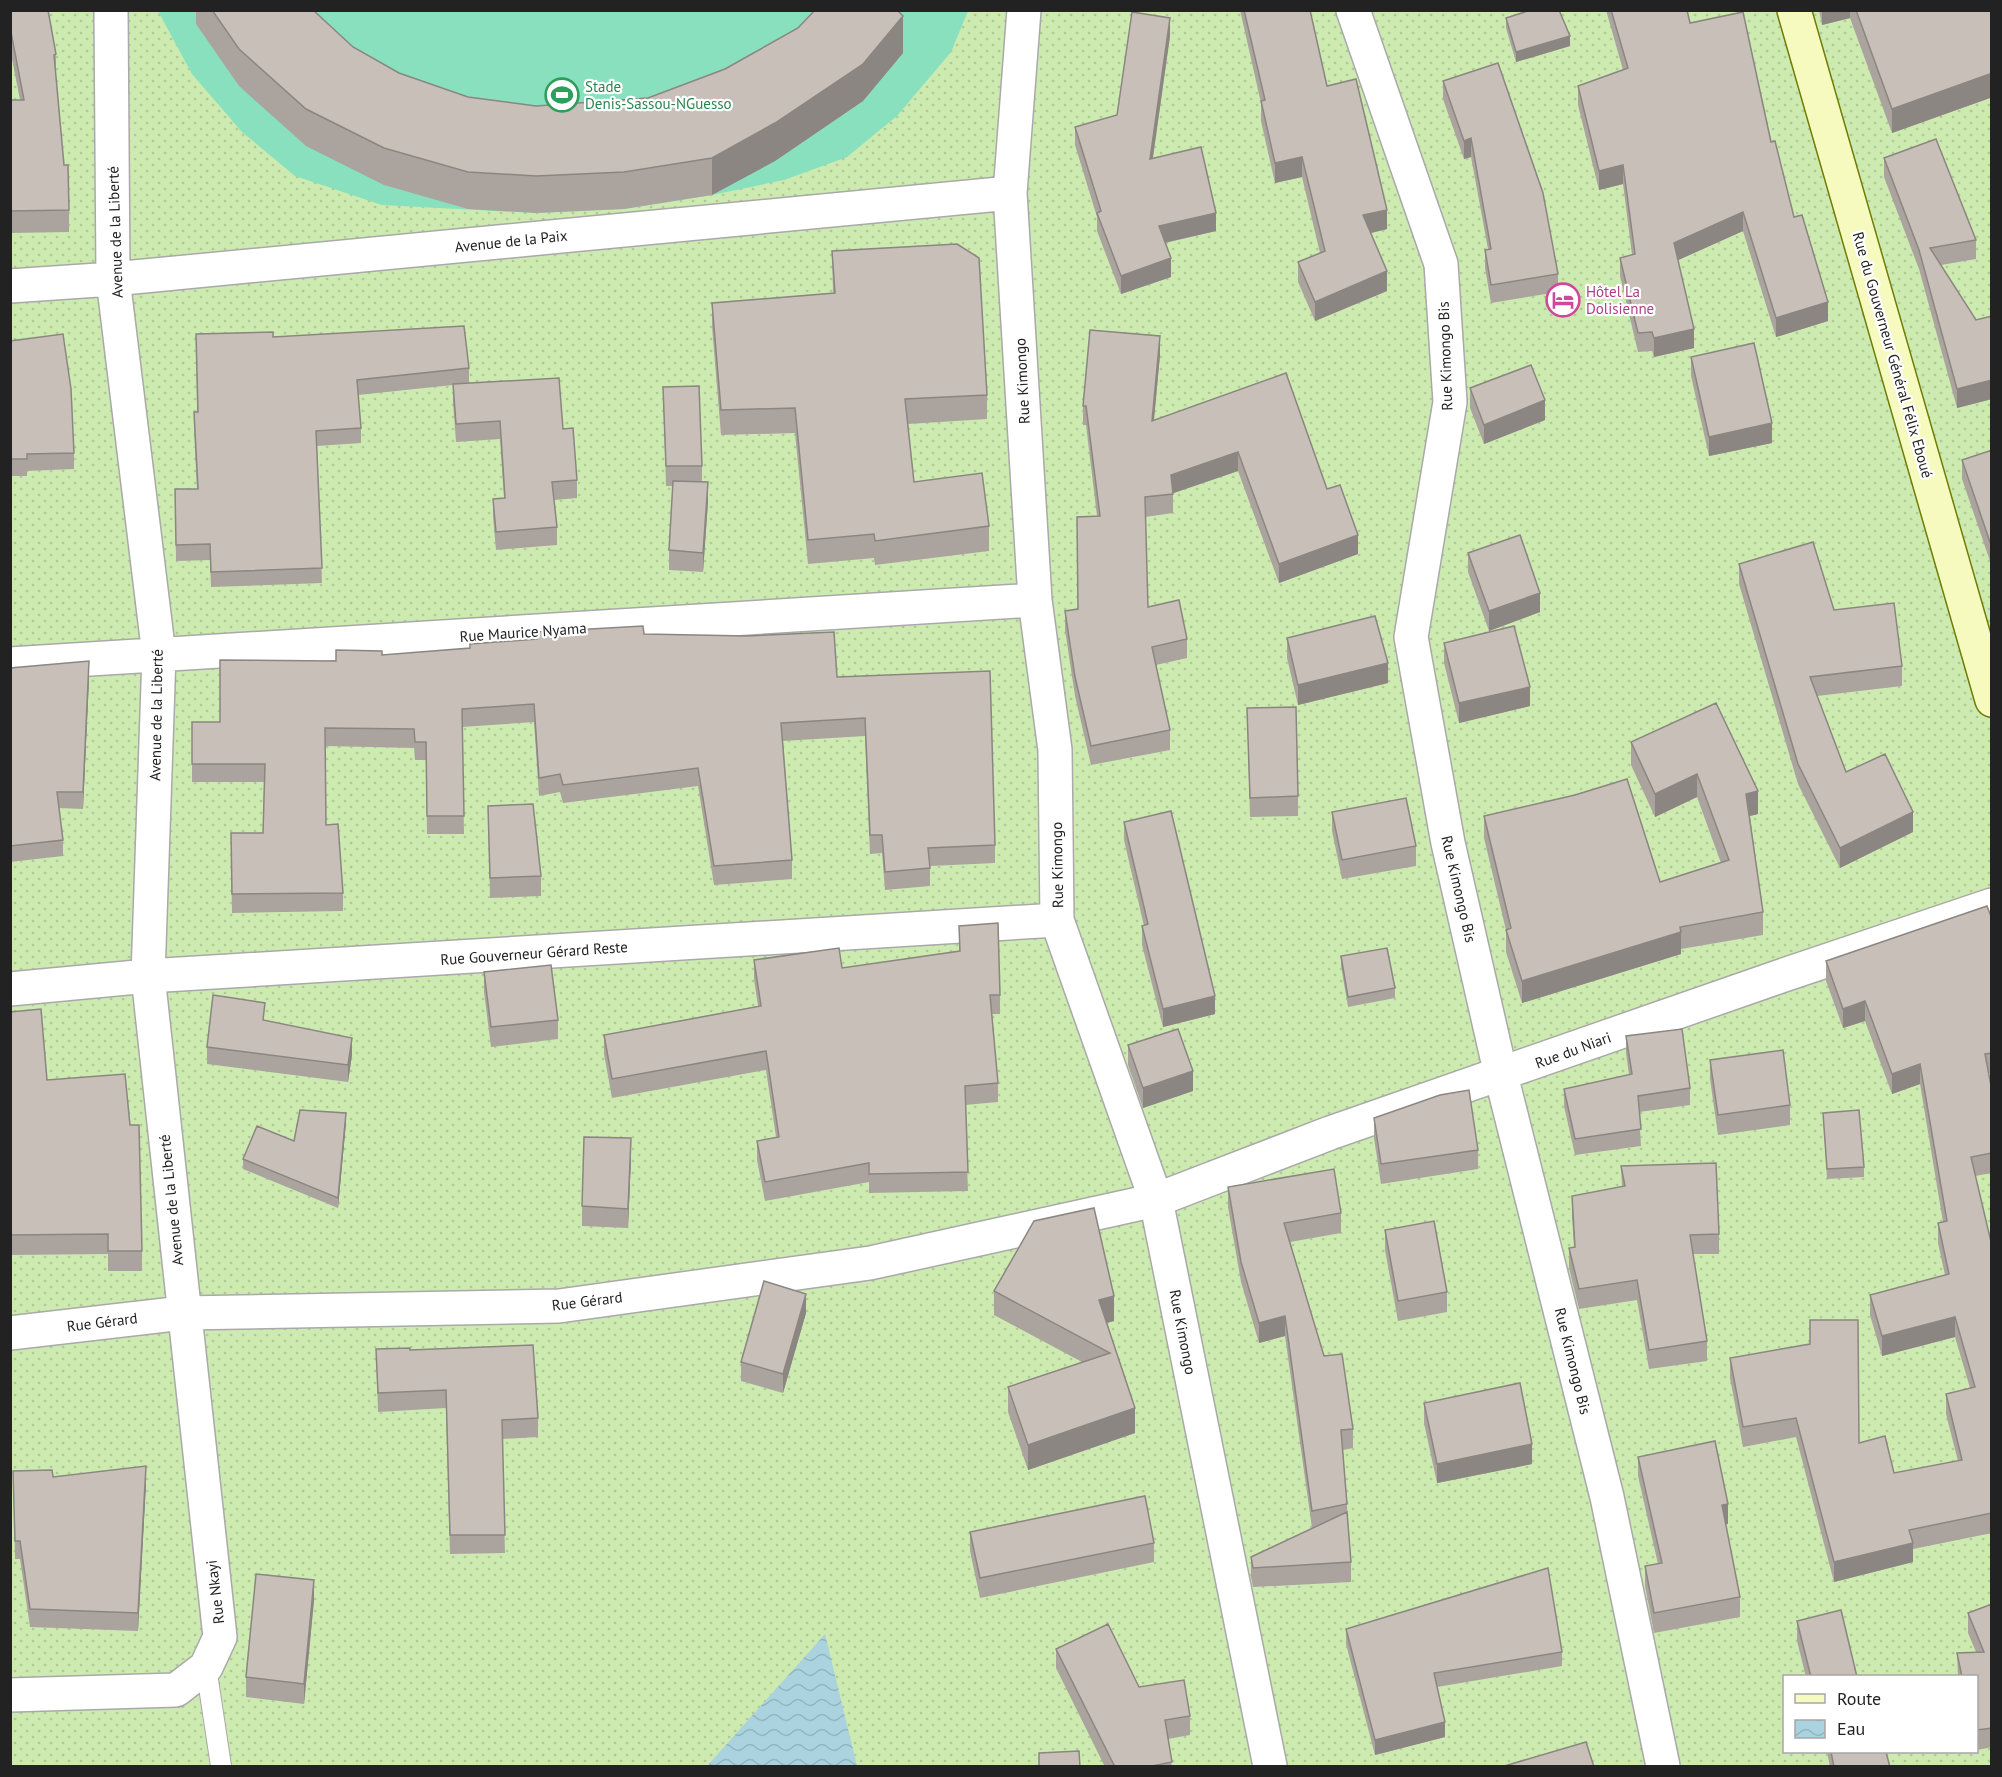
<svg xmlns="http://www.w3.org/2000/svg" width="2002" height="1777" viewBox="0 0 2002 1777" font-family="'PT Sans',sans-serif">
	<style>
		.grass { fill: url(#grass-dots); fill-rule: evenodd }
		.pitch { fill: #88e0be }
		.water { fill: url(#water-waves) }
		.lines { fill: none; stroke-linecap: round; stroke-linejoin: round }
		.lane-casing { stroke: #a9a9a9; stroke-width: 22 }
		.street-casing { stroke: #a9a9a9; stroke-width: 36 }
		.secondary-casing { stroke: #707d05; stroke-width: 36 }
		.lane { stroke: #fff; stroke-width: 20 }
		.street { stroke: #fff; stroke-width: 33 }
		.secondary { stroke: #f7fabf; stroke-width: 33 }
		.wall { fill: #aba49e }
		.shaded-wall { fill: #8b8681 }
		.building { fill: #c7bfb8; stroke: #8b8681; stroke-width: 1.5 }
		.labels { text-anchor: middle; dominant-baseline: central; stroke-width: 4.5; stroke-linejoin: round; paint-order: stroke }
		.leisure-label { font-size: 15px; fill: #27864d; stroke: #fff; text-anchor: start }
		.street-label { font-size: 15px; fill: #222; stroke: #fff }
		.hotel-label { font-size: 15px; fill: #b23c85; stroke: #fff; text-anchor: start }
	</style>
	<defs>
		<pattern id="grass-dots" width="8" height="8" patternUnits="userSpaceOnUse" patternTransform="scale(1.5)"><rect width="8" height="8" fill="#cdebb0"/><path d="M2 2h.1M6 6h.1" fill="none" stroke="#b0c997" stroke-width="1.8" stroke-linecap="round"/></pattern>
		<pattern id="water-waves" width="16" height="10" patternUnits="userSpaceOnUse" patternTransform="scale(1.5)"><rect width="16" height="10" fill="#aad3df"/><path d="M0 5q4-4 8 0t8 0" fill="none" stroke="#92b5bf"/></pattern>
	</defs>
	<rect width="100%" height="100%" fill="#f2efe9"/>
	<!-- grass -->
	<path class="grass" d="M11,11H1991V1766H11ZM1784,1676H1976V1752H1784Z"/>
	<!-- pitch -->
	<path class="pitch" d="M158,11H968L951,52L897,116L847,157L784,180L712,195L624,209L536,213L382,205L295,176L242,132L192,74Z"/>
	<!-- water -->
	<path class="water" d="M825,1634L857,1766H707Z"/>
	<g class="lines">
		<defs>
			<path id="lane" d="M206,1667L221,1766"/>
			<path id="street" d="M1024,10L1010,193L1035,600L1055,750L1057,920L1156,1200L1270,1766
				M1353,10L1441,264L1450,402L1411,637L1448,843L1501,1075L1607,1497L1663,1766
				M10,286L113,279L1010,193
				M10,664L1035,600
				M10,989L148,976L1057,920
				M10,1333L183,1313L559,1306L870,1263L1156,1200L1330,1133L1781,976L1992,905
				M10,1695L176,1690L206,1667L220,1637L148,976L159,655L113,279L111,10"/>
			<path id="secondary" d="M1794,10L1992,700"/>
		</defs>
		<!-- lane casing -->
		<use href="#lane" class="lane-casing"/>
		<!-- street casing -->
		<use href="#street" class="street-casing"/>
		<!-- secondary casing -->
		<use href="#secondary" class="secondary-casing"/>
		<!-- lane -->
		<use href="#lane" class="lane"/>
		<!-- street -->
		<use href="#street" class="street"/>
		<!-- secondary -->
		<use href="#secondary" class="secondary"/>
	</g>
	<!-- wall -->
	<path class="wall" d="M196,10H313L353,47L399,73L468,97L536,106L648,98L903,53L863,101L775,161L712,195L624,209L536,213L468,209L384,185L306,146L239,86L196,24Z
		M1240,10H1310L1327,86L1387,229L1371,233L1387,291L1315,321L1298,282V262L1320,253L1302,177L1275,183L1261,121V103Z
		M1606,10H1687L1690,23L1771,142L1794,217L1828,321L1776,337L1743,231L1678,260L1694,348L1654,357L1652,351L1638,352L1620,276V258L1632,255L1623,184L1599,190L1578,105V86L1623,70Z
		M1819,10H1992V101L1990,98L1892,133L1850,18L1822,25Z
		M10,12L56,54V77L64,165L69,210V232L10,233V100H20L10,49Z
		M1506,18L1570,46L1516,62L1506,28Z
		M1170,36L1153,158L1216,231L1165,243L1171,277L1121,294L1097,231V217L1075,145V127L1117,115Z
		M1443,81L1558,274V292L1491,303L1485,268V250L1488,249L1471,157L1464,159L1443,99Z
		M1884,158L1976,240V259L1941,265L1976,320L1992,316V399L1957,408L1919,269L1884,177Z
		M832,251L987,395V419L908,424L914,482L989,526V551L875,565L874,558L808,564L795,433L721,435L712,327V303L833,293Z
		M196,334L273,337L469,368V383L563,429L577,480V498L554,500L557,527V545L496,550L493,517V499L504,498L500,439L456,442L453,402V385L358,395L361,428V443L317,446L322,583L211,587L210,560L176,561L175,489H197L194,428V412H197Z
		M10,341L74,453V469L27,471V476H10Z
		M1160,355L1154,420L1286,373L1327,489L1358,554L1279,583L1238,471L1173,493V513L1145,517L1148,607L1187,639V658L1156,665L1170,730V750L1091,765L1075,696L1065,630V611L1078,609L1097,516L1086,425H1083V406Z
		M1691,357L1772,443L1709,456L1691,376Z
		M663,387L702,466V482L708,502L703,572L669,570V550L673,486H666Z
		M1470,388L1545,420L1484,444L1470,408Z
		M1992,450L1991,564L1962,479V460Z
		M1468,553L1540,612L1489,631L1468,572Z
		M1739,564L1834,610L1902,666V686L1817,696L1846,772L1913,832L1840,868L1798,784L1739,584Z
		M644,634L837,677L995,845V863L930,866V886L885,890L882,853L870,854L865,736L783,741L792,860V879L714,885L698,786L563,803L560,792L539,796L534,722L462,727L464,834H427L426,760H415L414,748L325,746L326,825L343,893V911L232,913L231,852L263,833L264,782H192V722H220L336,661L382,655Z
		M1287,638L1388,683L1298,705L1287,658Z
		M1444,643L1530,706L1459,723L1444,663Z
		M10,668L89,678L83,809L59,808L63,840V856L10,862Z
		M1716,703L1758,814L1750,816L1763,912V935L1681,949V954L1522,1003L1506,952V930L1484,838V816L1660,882L1721,863L1697,797L1655,817L1631,765V742Z
		M1247,708L1298,796V816L1250,817Z
		M488,806L541,876V896L490,898Z
		M1332,812L1416,846V866L1342,879L1332,831Z
		M1124,822L1215,1014L1163,1027L1142,945V926H1144L1124,840Z
		M1992,919V1073H1988L1992,1091V1173L1975,1176L1992,1246V1533L1913,1549V1562L1834,1582L1796,1437L1743,1447L1730,1378V1358L1859,1443L1894,1473L1958,1461L1946,1414V1394L1970,1388L1955,1337L1882,1356L1870,1315V1295L1945,1275L1938,1243V1223L1943,1222L1920,1084L1892,1094L1865,1021L1843,1028L1826,981V961Z
		M959,926L1000,995V1014H991L998,1083V1102L965,1105L968,1191L869,1193V1182L765,1201L757,1160V1141L776,1137L766,1070L612,1098L604,1054V1035L758,1006L754,979V960L842,968L959,951Z
		M1341,956L1395,988V998L1348,1007L1341,966Z
		M484,972L558,1020V1039L491,1047L484,992Z
		M10,1012L47,1080L130,1125L142,1251V1271H108V1254L10,1255Z
		M1626,1036L1690,1088V1105L1639,1112L1641,1146L1575,1155L1564,1106V1089L1629,1075L1626,1053Z
		M1128,1045L1193,1091L1143,1108L1128,1065Z
		M207,1047L352,1055L348,1082L207,1064Z
		M1710,1060L1790,1105V1125L1718,1135L1710,1079Z
		M1823,1113L1864,1167V1177L1827,1179Z
		M1374,1118L1478,1150V1169L1381,1184L1374,1138Z
		M346,1123L338,1208L243,1169V1159Z
		M631,1158L628,1228L582,1226V1206Z
		M1621,1166L1719,1234V1254H1693L1707,1341V1361L1649,1369L1637,1300L1579,1309L1569,1268V1248L1574,1247L1572,1216V1196L1622,1187Z
		M1228,1187L1341,1213V1233L1290,1242L1324,1356L1353,1429V1448L1343,1450L1351,1562V1582L1253,1587L1251,1577V1557L1312,1528L1285,1336L1259,1343L1241,1282L1228,1207Z
		M1385,1230L1447,1292V1312L1398,1321L1385,1250Z
		M994,1291L1114,1321L1107,1323L1135,1433L1028,1470L1008,1412V1387L1082,1362L994,1315Z
		M806,1313L783,1393L741,1381V1362Z
		M376,1349L410,1350L538,1418V1437L502,1439L505,1553L450,1554L446,1408L378,1412Z
		M1424,1403L1532,1464L1437,1483L1424,1423Z
		M1638,1457L1728,1524H1725L1740,1597V1617L1654,1633L1645,1586V1566L1658,1564L1638,1476Z
		M13,1471L53,1477L146,1484L138,1631L30,1627L20,1559H15Z
		M970,1532L1154,1543V1562L980,1598L970,1551Z
		M314,1600L304,1704L246,1697V1677Z
		M1992,1604V1747L1977,1750V1677H1958L1957,1653L1976,1652L1968,1633V1613Z
		M1797,1621L1857,1677H1806L1797,1641Z
		M1346,1629L1562,1652V1666L1437,1687L1445,1737L1375,1755L1346,1644Z
		M1056,1649L1139,1687L1190,1716V1735L1168,1739L1172,1767H1105L1056,1668Z
		M1827,1752H1886L1890,1767H1830Z"/>
	<!-- shaded-wall -->
	<path class="shaded-wall" d="M1822,10H1850V18L1822,25Z
		M903,16V53L863,101L775,161L712,195V158Z
		M1170,18V36L1150,177V159Z
		M1570,36V46L1516,62V52Z
		M1990,74V98L1892,133V109Z
		M1471,138V157L1464,159V141Z
		M1302,157V177L1275,183V163Z
		M1623,165V184L1599,190V171Z
		M1387,210V229L1363,235V215Z
		M1743,212V231L1674,262V243Z
		M1216,213V231L1159,244V226Z
		M1171,258V277L1121,294V276Z
		M1387,271V291L1315,321V302Z
		M1828,302V321L1776,337V318Z
		M1694,329V348L1654,357V338Z
		M1160,336V355L1152,440V421Z
		M1992,380V399L1957,408V389Z
		M1545,400V420L1484,444V425Z
		M1772,423V443L1709,456V437Z
		M1238,452V471L1171,494V475Z
		M708,482V502L703,572V553Z
		M1358,535V554L1279,583V564Z
		M1540,593V612L1489,631V611Z
		M89,661V678L83,809V792Z
		M1388,663V683L1298,705V685Z
		M1530,687V706L1459,723V703Z
		M1697,774V797L1655,817V794Z
		M1758,791V814L1746,817V794Z
		M1913,812V832L1840,868V848Z
		M1681,932V954L1522,1003V981Z
		M1215,996V1014L1163,1027V1009Z
		M1865,1001V1021L1843,1028V1009Z
		M352,1038V1055L348,1082V1065Z
		M1920,1064V1084L1892,1094V1074Z
		M1193,1071V1091L1143,1108V1088Z
		M346,1113V1123L338,1208V1198Z
		M631,1138V1158L628,1228V1209Z
		M806,1294V1313L783,1393V1374Z
		M1114,1296V1321L1099,1325V1300Z
		M1285,1316V1336L1259,1343V1323Z
		M1955,1317V1337L1882,1356V1336Z
		M1135,1408V1433L1028,1470V1445Z
		M1532,1444V1464L1437,1483V1464Z
		M146,1466V1484L138,1631V1613Z
		M1728,1504V1524L1722,1525V1505Z
		M1913,1543V1562L1834,1582V1562Z
		M314,1580V1600L304,1704V1684Z
		M1445,1722V1737L1375,1755V1740Z"/>
	<!-- building -->
	<path class="building" d="M17,10H48L56,54L54,55L64,165H68L69,210L10,211V100H24L10,27V12Z
		M212,10H313L353,47L399,73L468,97L536,106L648,98L725,69L798,28L815,10H897L903,16L863,64L775,123L712,158L624,172L536,176L468,172L384,148L306,109L239,49Z
		M1244,10H1310L1327,86L1356,79L1387,210L1363,215L1387,271L1315,302L1298,262L1325,251L1302,157L1275,163L1261,101L1265,100Z
		M1531,10H1559L1570,36L1516,52L1506,18Z
		M1611,10H1687L1690,23L1743,12L1771,142L1775,141L1794,217L1802,215L1828,302L1776,318L1743,212L1674,243L1694,329L1654,338L1652,332L1638,333L1620,258L1635,254L1623,165L1599,171L1578,86L1628,68Z
		M1856,10H1992V77L1990,74L1892,109Z
		M1132,12L1170,18L1150,159L1201,147L1216,213L1159,226L1171,258L1121,276L1097,213L1101,211L1075,127L1117,115Z
		M1498,63L1543,193L1558,274L1491,285L1485,250L1491,249L1471,138L1464,141L1443,81Z
		M1936,139L1976,240L1930,248L1976,320L1992,316V380L1957,389L1919,250L1884,158Z
		M957,244L979,258L987,395L905,399L914,482L982,473L989,526L875,541L874,534L808,540L795,408L721,410L712,303L835,293L832,251Z
		M464,326L469,368L357,380L361,428L316,431L322,568L211,572L210,544L176,545L175,489H198L194,412H198L196,334L273,332V337Z
		M1090,330L1160,336L1152,421L1286,373L1327,489L1340,485L1358,535L1279,564L1238,452L1171,475L1173,494L1145,497L1148,607L1179,600L1187,639L1152,647L1170,730L1091,746L1075,677L1065,611L1078,609L1077,517L1100,516L1086,406H1083Z
		M63,334L71,389L74,453L27,454V459H10V341Z
		M1754,343L1772,423L1709,437L1691,357Z
		M1531,365L1545,400L1484,425L1470,388Z
		M559,378L563,429L573,428L577,480L552,482L557,527L496,532L493,499L505,498L500,421L456,424L453,384Z
		M699,386L702,466H666L663,387Z
		M1992,450V544L1991,545L1962,460Z
		M673,481L708,482L703,553L669,550Z
		M1520,535L1540,593L1489,611L1468,553Z
		M1813,542L1834,610L1894,603L1902,666L1810,677L1846,772L1885,754L1913,812L1840,848L1798,764L1739,564Z
		M1375,616L1388,663L1298,685L1287,638Z
		M643,626L644,634L747,636L834,632L837,677L990,671L995,845L928,848L930,868L885,872L882,835H870L865,718L781,723L792,860L714,866L698,768L563,785L560,774L539,778L534,704L462,709L464,816H427L426,742H415L414,729L325,728L326,825L338,824L343,893L232,894L231,833H263L265,764H192V722H220V660L336,661V650L382,651V655L470,648V644L537,639V632Z
		M1514,626L1530,687L1459,703L1444,643Z
		M89,661L83,792H57L63,840L10,846V668Z
		M1716,703L1758,791L1746,794L1763,912L1680,927L1681,932L1522,981L1506,930L1511,928L1484,816L1575,795L1627,779L1660,882L1729,860L1697,774L1655,794L1631,742Z
		M1296,707L1298,796L1250,798L1247,708Z
		M1406,798L1416,846L1342,860L1332,812Z
		M533,804L541,876L490,878L488,806Z
		M1171,811L1215,996L1163,1009L1142,926L1148,924L1124,822Z
		M1987,906L1992,919V1053L1985,1054L1992,1091V1153L1971,1157L1992,1246V1513L1909,1530L1913,1543L1834,1562L1796,1418L1743,1427L1730,1358L1810,1344V1320H1858L1859,1443L1885,1436L1894,1473L1962,1460L1946,1394L1975,1387L1955,1317L1882,1336L1870,1295L1949,1274L1938,1223L1947,1221L1920,1064L1892,1074L1865,1001L1843,1009L1826,961Z
		M998,923L1000,995H990L998,1083L965,1086L968,1172L869,1174V1163L765,1182L757,1141L779,1137L766,1051L612,1079L604,1035L761,1006L754,960L839,948L842,968L960,951L959,926Z
		M1387,948L1395,988L1348,997L1341,956Z
		M551,965L558,1020L491,1027L484,972Z
		M213,995L265,1003L263,1020L352,1038L348,1065L207,1047Z
		M41,1009L47,1080L125,1074L130,1125H139L142,1251H108V1234L10,1235V1012Z
		M1178,1029L1193,1071L1143,1088L1128,1045Z
		M1682,1029L1690,1088L1638,1096L1641,1129L1575,1139L1564,1089L1632,1074L1626,1036Z
		M1783,1050L1790,1105L1718,1115L1710,1060Z
		M1469,1090L1478,1150L1381,1164L1374,1118L1440,1095Z
		M300,1110L346,1113L338,1198L243,1159L257,1126L294,1141Z
		M1859,1110L1864,1167L1827,1169L1823,1113Z
		M584,1137L631,1138L628,1209L582,1206Z
		M1716,1163L1719,1234L1690,1235L1707,1341L1649,1350L1637,1280L1579,1289L1569,1248L1575,1247L1572,1196L1625,1186L1621,1166Z
		M1334,1169L1341,1213L1284,1223L1324,1356L1342,1354L1353,1429L1341,1430L1347,1504L1312,1511L1285,1316L1259,1323L1241,1262L1228,1187Z
		M1094,1208L1114,1296L1099,1300L1135,1408L1028,1445L1008,1387L1110,1353L994,1291L1034,1221Z
		M1434,1221L1447,1292L1398,1301L1385,1230Z
		M764,1281L806,1294L783,1374L741,1362Z
		M533,1345L538,1418L502,1420L505,1535H450L446,1390L378,1393L376,1349L410,1348V1350Z
		M1520,1383L1532,1444L1437,1464L1424,1403Z
		M1715,1441L1728,1504L1722,1505L1740,1597L1654,1613L1645,1566L1662,1563L1638,1457Z
		M146,1466L138,1613L30,1609L20,1541H15L13,1471L52,1470L53,1477Z
		M1145,1496L1154,1543L980,1578L970,1532Z
		M1347,1512L1351,1562L1253,1568L1251,1557Z
		M1548,1568L1562,1652L1434,1673L1445,1722L1375,1740L1346,1629Z
		M256,1574L314,1580L304,1684L246,1677Z
		M1992,1604V1728L1977,1730V1677H1962L1957,1653L1984,1652L1968,1613Z
		M1841,1610L1857,1677H1811L1797,1621Z
		M1108,1624L1139,1687L1184,1680L1190,1716L1165,1720L1172,1762L1147,1767H1115L1056,1649Z
		M1586,1742L1594,1767H1501Z
		M1079,1751L1080,1767H1039V1753Z
		M1831,1752H1886L1890,1767H1834Z"/>
	<!-- icons -->
	<defs>
		<symbol id="stadium-ring" viewBox="-11 -11 22 22"><circle r="9.5" fill="#fff" stroke="#2e9e5b" stroke-width="1.5"/><path d="M0-5a6.5 5 0 1 0 0 10a6.5 5 0 1 0 0-10ZM-3.5-1.8h7v3.6h-7Z" fill="#2e9e5b"/></symbol>
		<symbol id="hotel-ring" viewBox="-11 -11 22 22"><circle r="9.5" fill="#fff" stroke="#d1479c" stroke-width="1.5"/><path d="M-6-4.5h1.5V1H6V5H4.5V3h-9V5H-6ZM-4 0a1.8 1.8 0 1 1 3.6 0ZM.5 0V-2.5h3Q6-2.5 6 0Z" fill="#d1479c"/></symbol>
	</defs>
	<g fill-rule="evenodd">
		<use href="#stadium-ring" x="543" y="76" width="38" height="38"/>
		<use href="#hotel-ring" x="1544" y="281" width="38" height="38"/>
	</g>
	<g class="labels">
		<!-- leisure labels -->
		<g class="leisure-label">
			<text x="585" y="86">Stade<tspan x="585" dy="17">Denis-Sassou-NGuesso</tspan></text>
		</g>
		<!-- street labels -->
		<g class="street-label">
			<text transform="translate(115 232) rotate(-92)">Avenue de la Liberté</text>
			<text transform="translate(511 241) rotate(-6)">Avenue de la Paix</text>
			<text transform="translate(1893 355) rotate(74)">Rue du Gouverneur Général Félix Eboué</text>
			<text transform="translate(1445 356) rotate(-92)">Rue Kimongo Bis</text>
			<text transform="translate(1022 381) rotate(-93)">Rue Kimongo</text>
			<text transform="translate(523 632) rotate(-4)">Rue Maurice Nyama</text>
			<text transform="translate(156 715) rotate(-89)">Avenue de la Liberté</text>
			<text transform="translate(1057 865) rotate(-91)">Rue Kimongo</text>
			<text transform="translate(1459 889) rotate(77)">Rue Kimongo Bis</text>
			<text transform="translate(534 953) rotate(-4)">Rue Gouverneur Gérard Reste</text>
			<text transform="translate(1573 1050) rotate(-20)">Rue du Niari</text>
			<text transform="translate(171 1200) rotate(-96)">Avenue de la Liberté</text>
			<text transform="translate(587 1301) rotate(-7)">Rue Gérard</text>
			<text transform="translate(102 1322) rotate(-7)">Rue Gérard</text>
			<text transform="translate(1183 1332) rotate(79)">Rue Kimongo</text>
			<text transform="translate(1573 1361) rotate(76)">Rue Kimongo Bis</text>
			<text transform="translate(215 1592) rotate(-97)">Rue Nkayi</text>
		</g>
		<!-- hotel labels -->
		<g class="hotel-label">
			<text x="1586" y="291">Hôtel La<tspan x="1586" dy="17">Dolisienne</tspan></text>
		</g>
	</g>
	<!-- border -->
	<rect width="2002" height="1777" fill="none" stroke="#222222" stroke-width="24"/>
	<!-- legend -->
	<rect x="1783" y="1675" width="195" height="78" fill="#ffffff" stroke="#a7a7a7" stroke-width="1.5"/>
	<rect x="1795" y="1694" width="30" height="9" fill="#f7fabf" stroke="#a7a7a7" stroke-width="1.5"/>
	<text x="1837" y="1705" font-size="18" fill="#222222">Route</text>
	<rect x="1795" y="1720" width="30" height="18" fill="url(#water-waves)" stroke="#a7a7a7" stroke-width="1.5"/>
	<text x="1837" y="1735" font-size="18" fill="#222222">Eau</text>
</svg>
